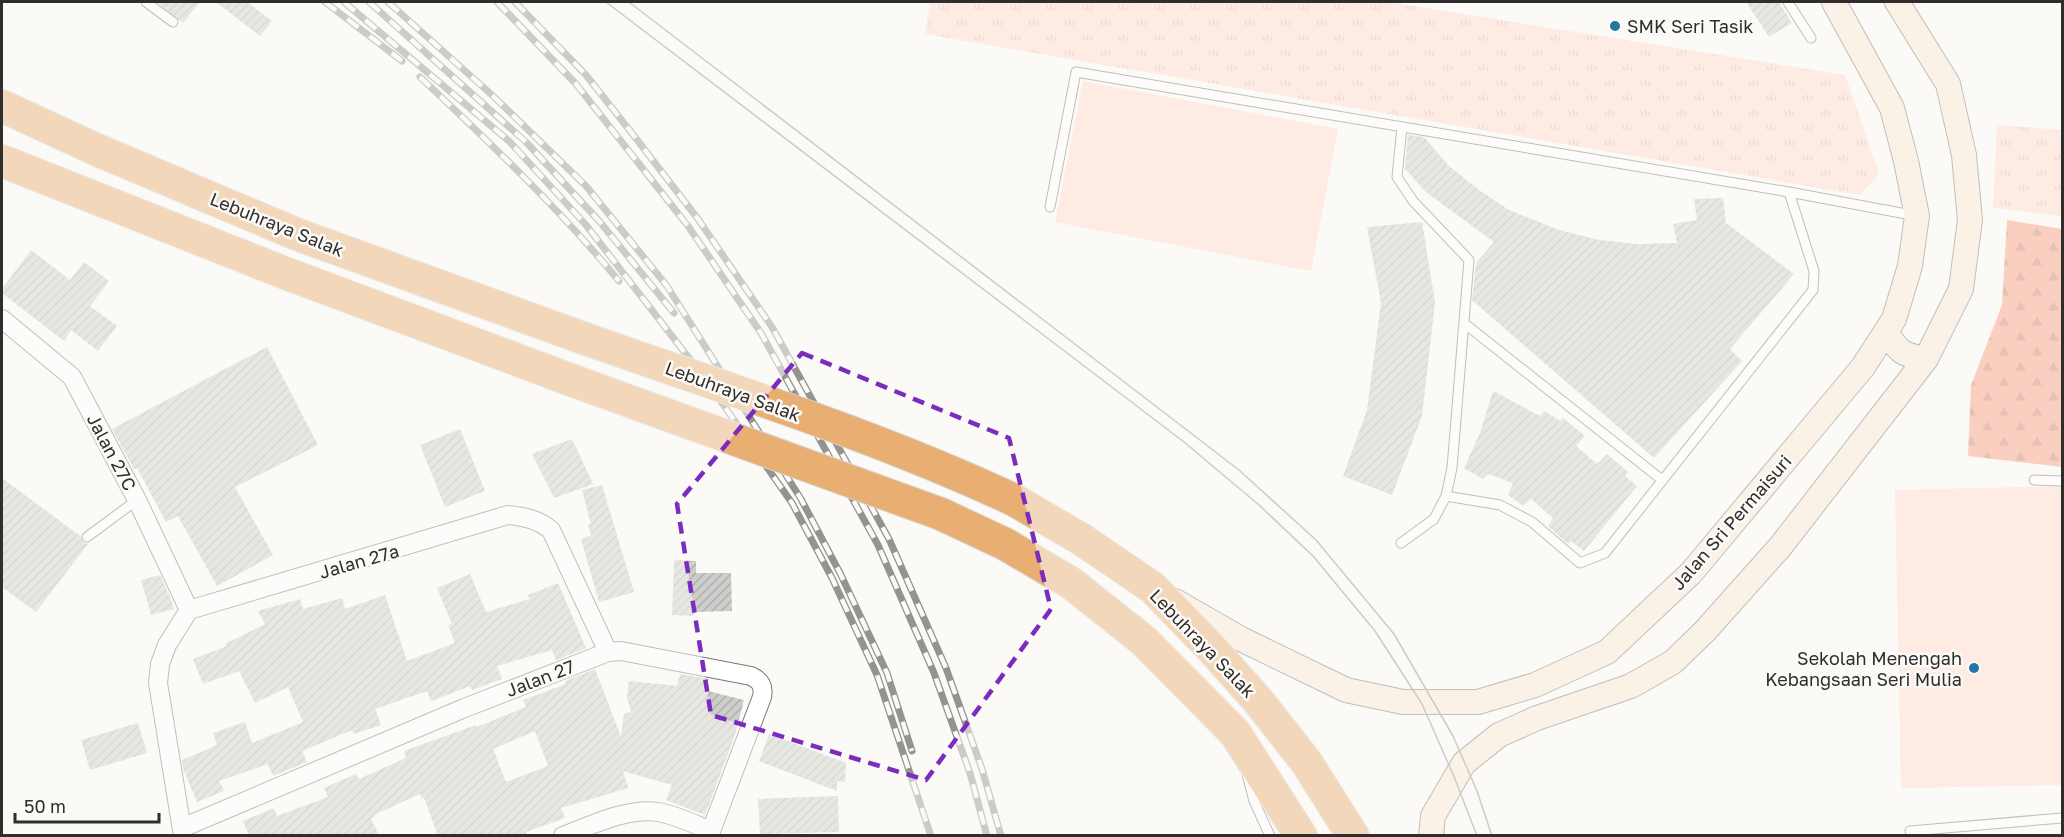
<svg xmlns="http://www.w3.org/2000/svg" width="2064" height="837" viewBox="0 0 2064 837" font-family="'Golos Text',sans-serif">
	<style>
		.grass { fill: url(#grass-tufts) }
		.forest { fill: url(#forest-firs) }
		.pitch { fill: #fed9ce }
		.building { fill: url(#building-hatch); fill-rule: evenodd }
		.lines { fill: none; stroke-linecap: round; stroke-linejoin: round }
		.lane-casing { stroke: #797875; stroke-width: 11 }
		.street-casing { stroke: #797875; stroke-width: 20 }
		.secondary-casing { stroke: #797875; stroke-width: 26 }
		.highway-casing { stroke: #d5d5d5; stroke-width: 34 }
		.lane { stroke: #fff; stroke-width: 9 }
		.street { stroke: #fff; stroke-width: 18 }
		.secondary { stroke: #f8e7d4; stroke-width: 24 }
		.highway { stroke: #e9ae71; stroke-width: 32 }
		.tram { stroke: #949390; stroke-width: 1.5 }
		.rail-casing { stroke: #949390; stroke-width: 7 }
		.rail { stroke: #fbfaf6; stroke-width: 4.5; stroke-dasharray: 14; stroke-linecap: butt }
		.highway-bridge-casing { stroke: #d5d5d5; stroke-width: 34; stroke-linecap: butt }
		.highway-bridge { stroke: #e9ae71; stroke-width: 32 }
		.marked { fill: none; stroke: #7b2cbf; stroke-width: 4.5; stroke-dasharray: 12 8; stroke-linejoin: round }
		.poi-dot { fill: #2673a5; stroke: #fbfaf6; stroke-width: 2 }
		.labels { text-anchor: middle; dominant-baseline: central; stroke-width: 5; stroke-linejoin: round; paint-order: stroke }
		.poi-label { font-size: 18px; fill: #2f2e2d; stroke: #fbfaf6; text-anchor: start }
		.street-label { font-size: 18px; fill: #2f2e2d; stroke: #fbfaf6 }
	</style>
	<defs>
		<pattern id="grass-tufts" width="24" height="20" patternUnits="userSpaceOnUse" patternTransform="scale(1.5)"><rect width="24" height="20" fill="#fed9ce"/><path d="M3 7l-1-3M5 7V3M7 7l1-3M15 17l-1-3M17 17v-4M19 17l1-3" fill="none" stroke="#dabbb1"/></pattern>
		<pattern id="forest-firs" width="22" height="20" patternUnits="userSpaceOnUse" patternTransform="scale(1.5)"><rect width="22" height="20" fill="#f99b7f"/><path d="M5 1l3.5 6h-7zM16 11l3.5 6h-7z" fill="#ca7f68"/></pattern>
		<pattern id="building-hatch" width="6" height="6" patternUnits="userSpaceOnUse" patternTransform="scale(1.5)"><rect width="6" height="6" fill="#cdcecb"/><path d="M-1 1l2-2M0 6l6-6M5 7l2-2" fill="none" stroke="#b0b1af"/></pattern>
	</defs>
	<rect width="100%" height="100%" fill="#fbfaf6"/>
	<!-- grass -->
	<path class="grass" d="M930,2H1388L1845,75L1879,174L1860,195L925,34Z
		M1997,125L2062,130V216L1993,208Z"/>
	<!-- forest -->
	<path class="forest" d="M2007,220L2062,229V467L1968,456L1971,385L2002,305Z"/>
	<!-- pitch -->
	<path class="pitch" d="M1083,81L1338,129L1311,271L1055,222Z
		M2062,486V785L1901,788L1895,490Z"/>
	<!-- building -->
	<path class="building" d="M157,2H200L183,23Z
		M216,2H247L272,21L260,36Z
		M1746,2H1779L1792,23L1769,37Z
		M1408,135L1424,137L1449,166L1479,190L1509,210L1559,230L1599,240L1638,244L1677,243L1673,224L1697,220L1694,199L1723,198L1726,223L1794,274L1730,349L1742,361L1654,458L1472,300L1476,263L1494,242L1426,192L1405,169Z
		M1422,222L1435,302L1422,416L1392,495L1343,476L1367,410L1381,303L1367,227Z
		M31,250L70,280L84,262L109,281L90,306L117,326L98,351L71,330L64,341L2,293V289Z
		M267,347L318,445L235,487L273,555L217,586L178,516L166,522L137,468L134,469L112,429Z
		M1493,391L1540,416L1545,411L1560,421L1563,418L1585,436L1576,446L1597,464L1607,454L1628,472L1625,476L1637,486L1584,551L1571,541L1568,544L1548,526L1553,518L1531,499L1523,506L1508,495L1513,483L1488,474L1483,479L1464,468L1480,433Z
		M460,429L485,491L445,507L420,445Z
		M572,439L593,484L554,498L532,454Z
		M2,478L80,536L84,543L88,544L36,612L2,587Z
		M602,485L634,592L599,602L581,539L591,536L588,525L591,524L582,490Z
		M674,560L696,561V573H731L732,611L694,612V616L672,615Z
		M470,574L486,612L530,599L528,595L558,583L586,648L556,660L552,650L497,666L502,679L472,690L470,686L431,701L427,691L375,709L381,725L354,734L352,730L302,751L307,762L273,776L268,764L219,781L224,791L197,802L183,768L182,760L217,745L213,733L245,722L252,743L303,722L288,687L255,703L239,671L203,684L193,659L227,646L225,644L265,624L258,611L300,599L303,609L342,598L345,609L385,595L407,661L455,643L448,625L452,624L437,588Z
		M160,575L170,597L174,609L151,615L141,580Z
		M595,669L621,737L624,714L631,712L627,698L629,681L677,686L680,674L709,679L704,690L744,700L734,738L705,815L666,800L672,785L623,771L628,788L561,808L565,818L526,832L527,836H438L424,798H422L420,794L374,815L375,817L371,818L379,836H249L243,821L274,808L277,816L328,797L324,788L356,774L359,779L406,758L404,751L476,725L477,727L526,707L523,700L566,684L565,681ZM535,731L548,766L506,782L493,749Z
		M138,723L147,753L90,770L81,740Z
		M769,734L846,763L845,782L837,781V791L759,761Z
		M838,796L839,832L760,834L758,799Z"/>
	<g class="lines">
		<defs>
			<path id="lane" d="M146,2L173,22
				M1788,2L1811,38
				M1050,207L1076,72L1789,192L1917,216
				M1464,323L1662,480
				M2034,480L2062,481
				M1446,496L1500,505L1532,522L1580,563L1605,553L1813,290L1814,271L1789,192
				M87,537L137,500
				M1401,543L1434,519L1446,496L1452,468L1469,260L1413,201L1397,177L1402,127
				M1247,774L1254,801L1270,836
				M1910,831L2062,818"/>
			<path id="street" d="M2,319L72,377L137,500L189,610
				M189,610L508,515C525,517 537,519 551,530L608,652
				M182,828L462,709L608,652L621,651L751,676C761,681 764,686 762,697L711,831
				M183,836L158,683L160,664L167,645L189,610
				M563,836C590,826 628,807 658,812C676,815 694,824 711,831"/>
			<path id="secondary" d="M1886,332C1899,352 1902,355 1926,359
				M1175,601L1241,639L1346,690L1403,702H1478L1535,685L1607,652L1691,573L1863,367L1894,319L1910,266L1917,216L1906,161L1892,108L1834,2
				M1431,836L1433,816L1464,763L1499,735L1537,718L1631,686L1673,662L1705,631L1780,547L1926,359L1961,289L1970,220L1964,155L1948,84L1897,2"/>
			<path id="highway" d="M2,106L95,149L296,234L583,338
				M2,161L285,273L571,380
				M1014,500L1081,539L1153,588L1213,650L1260,703L1307,763L1353,836
				M1005,544L1071,583L1144,641L1235,733L1301,836"/>
		</defs>
		<!-- lane casing -->
		<use href="#lane" class="lane-casing"/>
		<!-- street casing -->
		<use href="#street" class="street-casing"/>
		<!-- secondary casing -->
		<use href="#secondary" class="secondary-casing"/>
		<!-- highway casing -->
		<use href="#highway" class="highway-casing"/>
		<!-- lane -->
		<use href="#lane" class="lane"/>
		<!-- street -->
		<use href="#street" class="street"/>
		<!-- secondary -->
		<use href="#secondary" class="secondary"/>
		<!-- highway -->
		<use href="#highway" class="highway"/>
		<!-- tram -->
		<path class="tram" d="M606,2L1184,442L1259,505L1313,556L1375,631L1422,704L1455,779L1477,836
			M629,2L1239,470L1316,540L1394,634L1453,736L1477,791L1492,836"/>
		<defs>
			<path id="rail" d="M325,2L402,61
				M344,2L509,141L586,225L706,380L792,503L832,578L877,675L931,836
				M369,2L526,142L600,222L674,313
				M388,2L492,95L586,186L667,286L801,499L840,573L887,673L912,751
				M497,2L576,84L688,226L761,333L878,545L934,673L970,773L987,836
				M515,2L586,75L638,141L698,219L772,327L889,539L946,668L982,769L1001,836
				M420,77C489,142 558,207 619,281"/>
		</defs>
		<!-- rail casing -->
		<use href="#rail" class="rail-casing"/>
		<!-- rail -->
		<use href="#rail" class="rail"/>
		<defs>
			<path id="highway-bridge" d="M583,338C727,389 875,435 1014,500
				M571,380L941,514L1005,544"/>
		</defs>
		<!-- highway-bridge casing -->
		<use href="#highway-bridge" class="highway-bridge-casing"/>
		<!-- highway-bridge -->
		<use href="#highway-bridge" class="highway-bridge"/>
	</g>
	<!-- marked area -->
	<path d="M0 0H2064V837H0ZM802,353L1009,438L1051,609L926,780L711,715L677,504Z" fill="#fbfaf6" fill-opacity=".55" fill-rule="evenodd"/>
	<path class="marked" d="M802,353L1009,438L1051,609L926,780L711,715L677,504Z"/>
	<!-- markers -->
	<g class="poi-dot">
		<circle cx="1615" cy="26" r="6"/>
		<circle cx="1974" cy="668" r="6"/>
	</g>
	<g class="labels">
		<!-- poi labels -->
		<g class="poi-label">
			<text x="1627" y="26">SMK Seri Tasik</text>
			<text x="1962" y="658" text-anchor="end">Sekolah Menengah<tspan x="1962" dy="21">Kebangsaan Seri Mulia</tspan></text>
		</g>
		<!-- street labels -->
		<g class="street-label">
			<text transform="translate(277 224) rotate(22)">Lebuhraya Salak</text>
			<text transform="translate(733 391) rotate(20)">Lebuhraya Salak</text>
			<text transform="translate(112 452) rotate(62)">Jalan 27C</text>
			<text transform="translate(1731 522) rotate(-49)">Jalan Sri Permaisuri</text>
			<text transform="translate(359 561) rotate(-16)">Jalan 27a</text>
			<text transform="translate(1203 643) rotate(46)">Lebuhraya Salak</text>
			<text transform="translate(540 678) rotate(-21)">Jalan 27</text>
		</g>
	</g>
	<!-- border -->
	<rect width="2064" height="837" fill="none" stroke="#2f2e2d" stroke-width="6"/>
	<!-- scale -->
	<path d="M15 813v9h144v-9" fill="none" stroke="#2f2e2d" stroke-width="3"/>
	<text x="24" y="813" font-size="18" fill="#2f2e2d" stroke="#fbfaf6" stroke-width="4.5" paint-order="stroke">50 m</text>
</svg>
